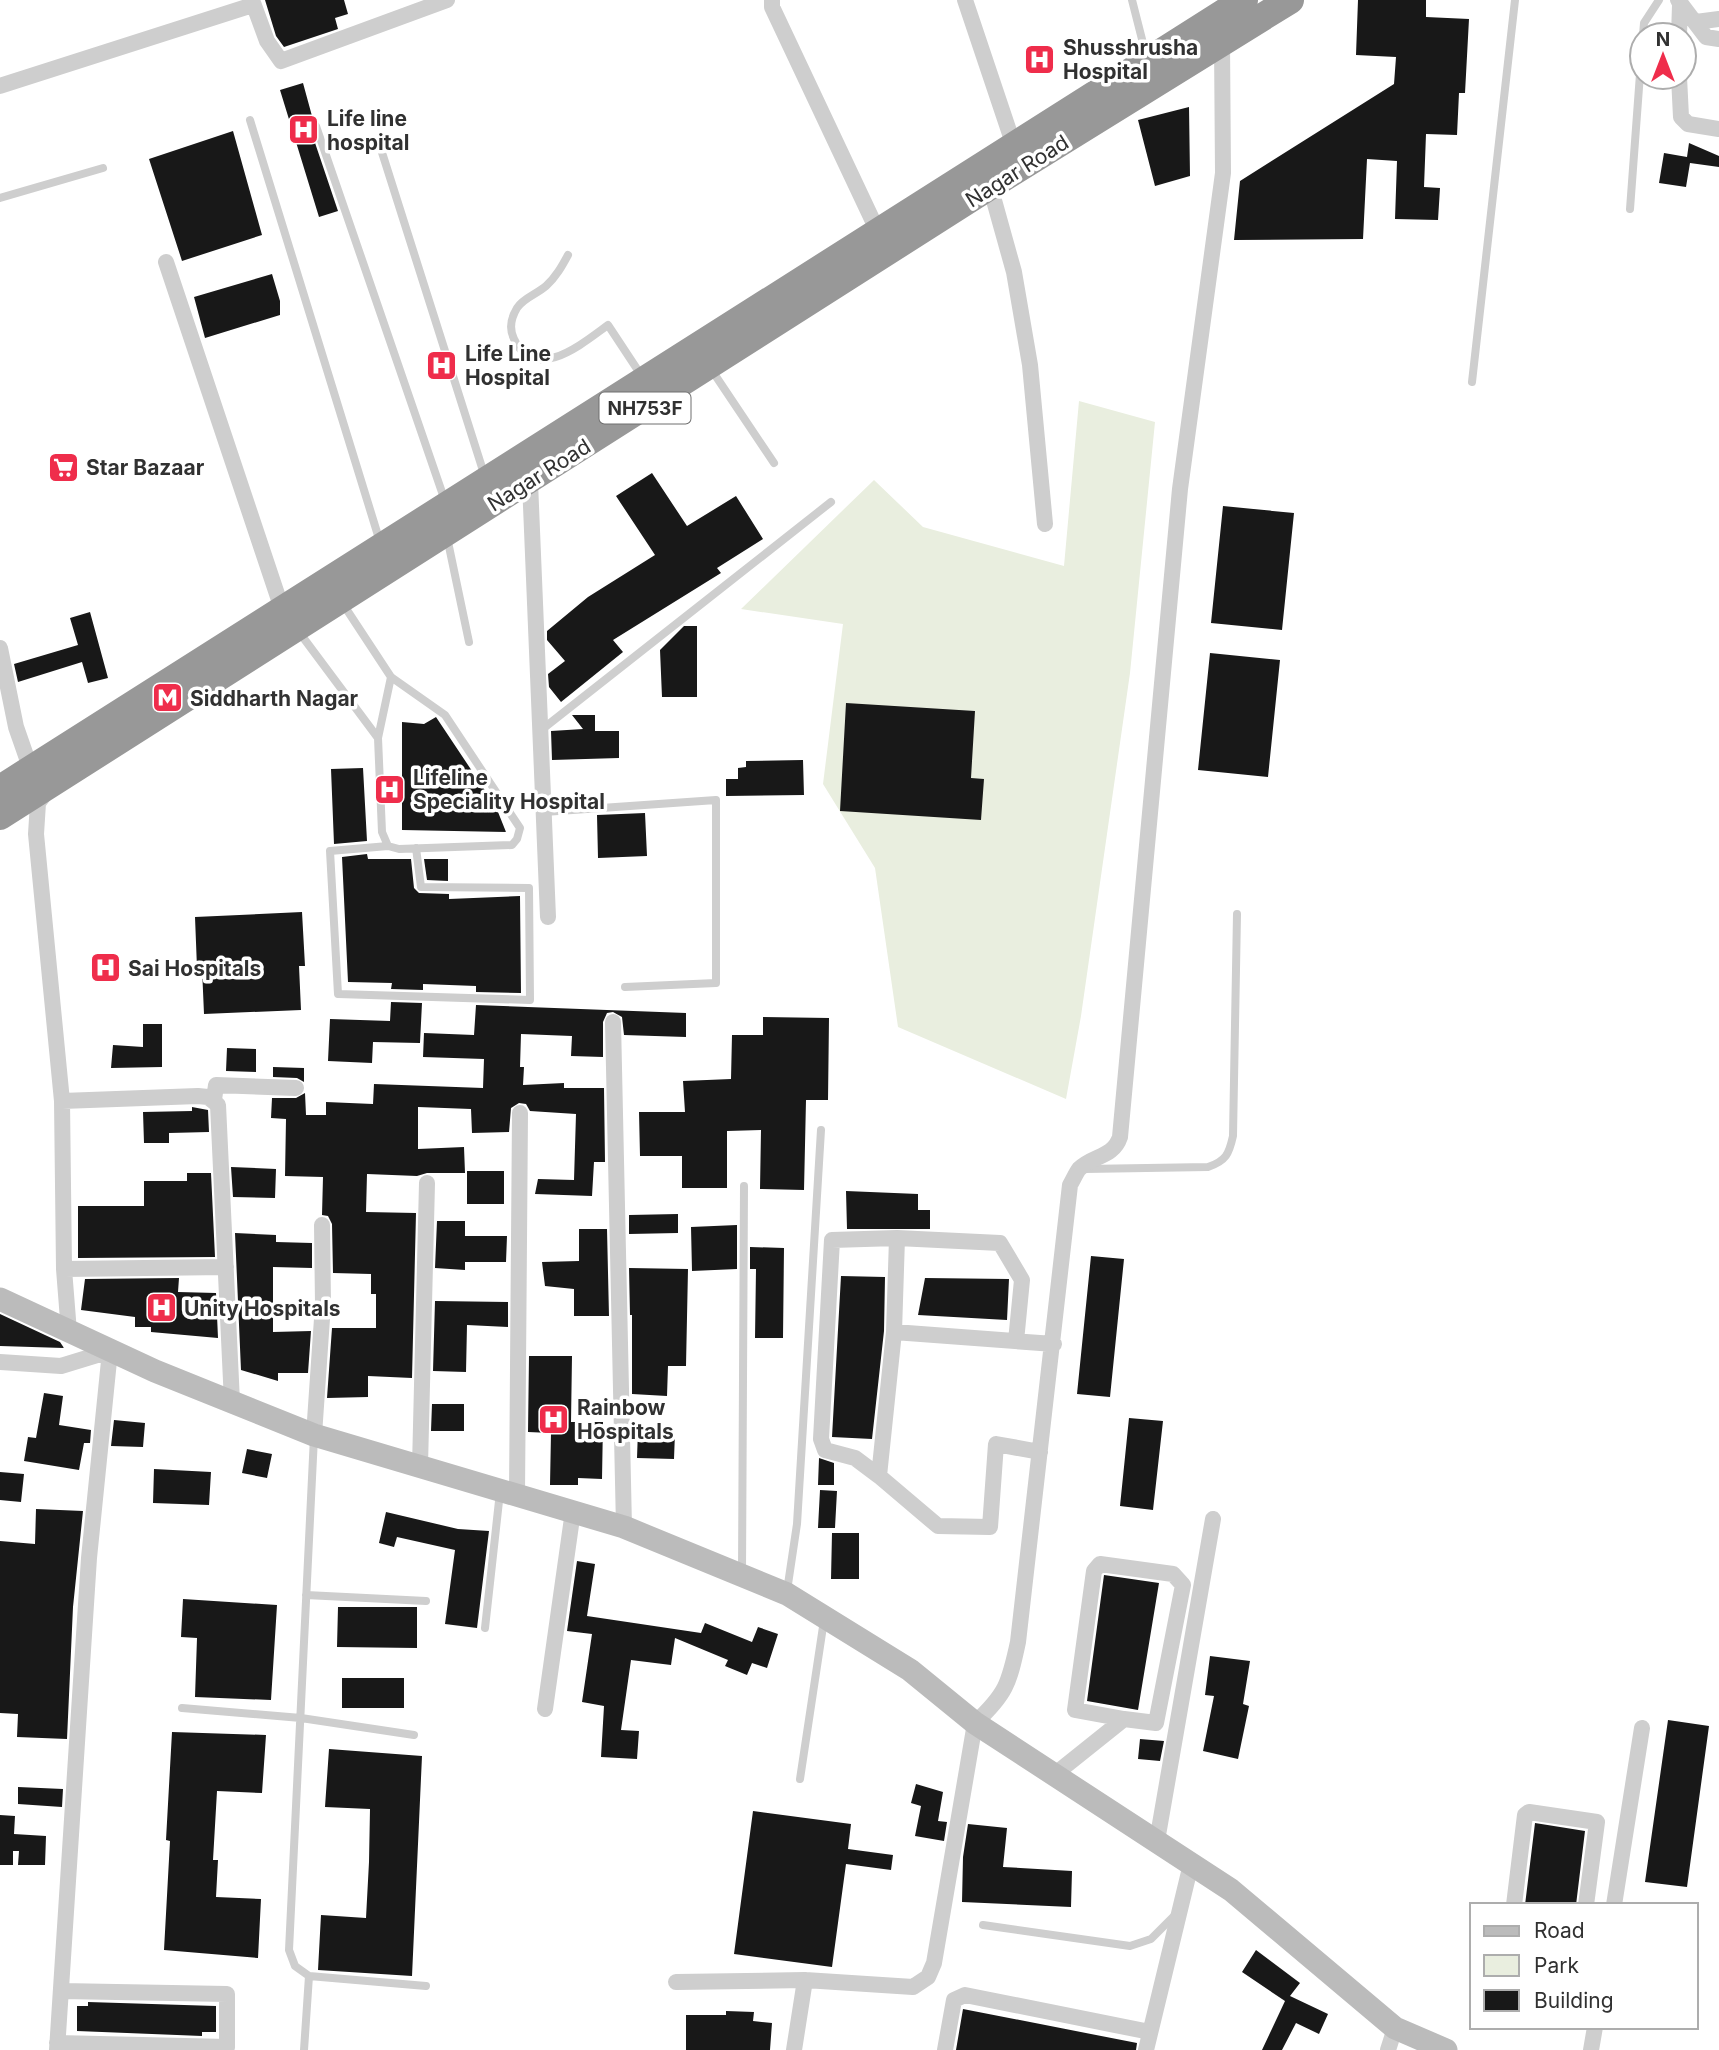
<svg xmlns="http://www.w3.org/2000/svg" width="1719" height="2050" viewBox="0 0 1719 2050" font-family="Inter,sans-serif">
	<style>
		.green { fill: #e9eedf }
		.building { fill: #181818 }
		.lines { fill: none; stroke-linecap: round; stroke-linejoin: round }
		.lane { stroke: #cecece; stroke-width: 8 }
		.street { stroke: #cecece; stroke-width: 16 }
		.secondary { stroke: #bbb; stroke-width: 23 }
		.highway { stroke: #989898; stroke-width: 28 }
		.labels { text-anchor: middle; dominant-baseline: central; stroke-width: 7; stroke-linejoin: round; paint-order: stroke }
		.shield { fill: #fff; stroke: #6f6f6f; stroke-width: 2 }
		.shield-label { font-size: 19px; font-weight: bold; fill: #313131 }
		.poi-label { font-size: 21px; font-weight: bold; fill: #313131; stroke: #fff; text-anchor: start }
		.street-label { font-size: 21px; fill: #313131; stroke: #fff }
	</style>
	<rect width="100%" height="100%" fill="#fff"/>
	<!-- green -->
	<path class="green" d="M1079,401L1155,422L1130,673L1081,1016L1066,1099L898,1027L875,868L823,784L843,624L741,609L874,480L923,527L1064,566Z"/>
	<!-- building -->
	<path class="building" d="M265,0H344L348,14L335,18L338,29L284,47L276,36Z
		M1358,0H1426V17L1469,19L1465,93H1459L1457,135L1426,134L1424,187L1440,188L1438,220L1395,219L1397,161L1367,159L1363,239L1234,240L1240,181L1394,84L1396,57L1356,55Z
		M303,83L312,116L308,117L310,128L338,211L319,217L280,90Z
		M1189,107L1190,176L1155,186L1138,120Z
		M233,131L262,235L182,261L149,159Z
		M1689,143L1719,156V167L1690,163L1686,187L1659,183L1664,153L1687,157Z
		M272,274L280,301V315L205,338L194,297Z
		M652,473L687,526L736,496L763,539L717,568L721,573L613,640L623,652L561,702L549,687L548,674L565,661L547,640V631L588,597L655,555L616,496Z
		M1223,506L1294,513L1282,630L1211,623Z
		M90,612L108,678L88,683L82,662L18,682L14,664L78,645L70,618Z
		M684,626H697V697H662L660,650Z
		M1210,653L1280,660L1268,777L1198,770Z
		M846,703L975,711L971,778L984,779L981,820L840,811Z
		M572,715H595V731H619V758L552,760L551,731L583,729Z
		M436,717L496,807L506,832L402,830V722L424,724Z
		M803,760L804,795L726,796V779H738V768L746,767V761Z
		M363,768L367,841L334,844L331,769Z
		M645,813L647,856L598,858L597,815Z
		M367,854L368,859H411L414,888L419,893L449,894V899L520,896L521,993L476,992V986L423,984V990L391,989L392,983L348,982L342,857Z
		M424,859H448V881L427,880Z
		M302,912L305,966H299L301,1010L204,1014L202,968H197L195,917Z
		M391,1002L422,1003L420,1043L373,1042L372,1063L328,1061L330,1019L390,1021Z
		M476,1005L686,1013V1037L624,1035L622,1017L613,1012L607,1013L603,1022V1057L571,1056L572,1036L521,1034L520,1067H524L523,1085L564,1083V1088H604L605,1162H594L592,1196L535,1194L538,1179L574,1180L576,1114L530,1111L526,1104L519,1103L511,1108L509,1132L472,1133L471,1109L418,1107V1149L464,1147L465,1173H427L417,1176L367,1174L366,1212L416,1213L412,1378L368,1376V1397L327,1398L332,1328H376V1294H371V1274L333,1273L332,1224L328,1216L322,1215L323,1177L285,1176L286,1119L271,1118L272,1098H296L305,1093L306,1115H326V1102L373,1104L374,1084L483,1088L484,1059L423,1057L424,1033L474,1035Z
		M763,1017L829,1018L828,1100H806L804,1190L760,1189L761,1130L727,1131V1188H682V1156H640L639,1112H685L683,1081L731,1079L732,1035H763Z
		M143,1024H162V1067L111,1068L113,1045L143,1047Z
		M227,1048L256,1049V1072L226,1071Z
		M273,1067L304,1068V1082L297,1078L273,1077Z
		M192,1107L208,1110L209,1132L169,1133V1143H144L143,1112L192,1111Z
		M231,1167L276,1169L275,1198L233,1197Z
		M467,1171H504V1204H467Z
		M187,1173H211L215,1257L78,1258V1206H144V1181H187Z
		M846,1191L918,1194V1210H930V1229H847Z
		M678,1214V1233L629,1234V1215Z
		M437,1221H465V1236H507L506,1262H465V1270L435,1268Z
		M737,1225V1269L692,1271L691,1227Z
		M579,1229H607L609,1316H574V1289L545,1286L542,1262L579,1261Z
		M235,1233L276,1235V1242L312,1243V1268L273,1267V1332L311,1331L308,1373H278V1381L241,1370Z
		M750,1247L784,1248L783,1338H755L756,1269H750Z
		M1091,1256L1124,1259L1110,1397L1077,1394Z
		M629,1268L688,1269L686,1366H668L667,1396L632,1394V1315H630Z
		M841,1276L885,1277L884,1331L872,1439L832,1437Z
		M179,1278L178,1292L216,1293L218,1338L151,1332V1327H135V1317L81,1310L85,1279Z
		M925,1278L1009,1279L1007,1320L918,1315Z
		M435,1301L508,1302V1327L467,1325L466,1372L433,1371Z
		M0,1314L60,1342L64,1348L0,1346Z
		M529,1356H572L571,1422H603L602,1479L578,1478V1485H550L551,1433L528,1432Z
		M44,1393L63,1396L59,1425L91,1430L90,1443H84L79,1470L24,1461L28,1437L36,1438Z
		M432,1404H464V1431H431Z
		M1129,1418L1163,1421L1153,1510L1120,1506Z
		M114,1420L145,1423L143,1447L111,1446Z
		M638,1430L675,1432L674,1459L637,1458Z
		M247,1449L272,1454L267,1478L242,1473Z
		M819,1458L834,1463V1485H818Z
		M154,1469L211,1472L209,1505L153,1503Z
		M0,1472L24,1474L21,1502L0,1500Z
		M820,1490L837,1491L835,1528H818Z
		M36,1509L83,1511L73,1607L67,1739L17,1737L18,1714L0,1713V1541L35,1544Z
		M386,1512L458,1529L489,1531L477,1628L445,1624L455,1550L397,1537L394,1547L379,1543Z
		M832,1533H859V1579H831Z
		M577,1561L595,1564L587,1616L701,1633L705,1623L752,1642L758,1627L778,1634L767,1668L752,1663L747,1675L725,1666L728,1660L675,1638L671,1665L631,1660L621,1730L639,1731L637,1759L601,1757L604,1706L582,1702L592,1634L567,1631Z
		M1104,1575L1159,1583L1138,1710L1087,1701Z
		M183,1599L277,1605L271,1700L195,1697L197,1638L181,1637Z
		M338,1607H417V1648L337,1647Z
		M1210,1656L1250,1661L1243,1704L1249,1706L1238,1759L1203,1751L1214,1696L1205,1695Z
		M342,1678H404V1708H342Z
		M1668,1720L1709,1726L1687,1887L1645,1882Z
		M172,1732L266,1735L262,1793L217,1791L213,1860H218L216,1897L261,1899L258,1958L164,1950L170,1841L166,1840Z
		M1140,1739L1164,1741L1160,1761L1138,1759Z
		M329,1749L422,1756L412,1976L318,1970L321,1915L366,1918L369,1862L370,1809L325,1807Z
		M916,1784L943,1792L938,1821L947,1822L944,1841L915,1836L921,1806L911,1803Z
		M18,1787L63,1789L62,1807L18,1804Z
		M753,1811L851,1824L848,1849L893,1855L891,1870L846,1864L832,1967L734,1954Z
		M0,1815L15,1816L14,1834L46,1836L45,1865H18L19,1851H13V1865H0Z
		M1535,1823L1585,1831L1576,1905H1525Z
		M968,1824L1007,1828L1003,1867L1072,1871L1071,1907L962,1902L963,1857Z
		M1256,1950L1300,1983L1290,1996L1328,2014L1319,2034L1296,2023L1282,2050H1262L1285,2001L1242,1972Z
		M88,2002L216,2006V2032H202V2036L77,2031V2006H88Z
		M963,2009L1137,2043L1136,2050H956Z
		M726,2011L754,2012L753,2021L772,2023L770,2050H686V2015H726Z"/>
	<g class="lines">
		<!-- lane -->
		<path class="lane" d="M1132,0L1146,55
			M1643,35L1644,23L1659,0
			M250,120L380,542
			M316,126L445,501
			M379,143L485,477
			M0,198L103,168
			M1630,209L1642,47
			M568,255C562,266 556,277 546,286C537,294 523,298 517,308C511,318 509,329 514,339C535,384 583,343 608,325L641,375
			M711,369L774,463
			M1472,382L1515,0
			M447,537L469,642
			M299,632L378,738L382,832L388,846L399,849L512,845L517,839L520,828L445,715L391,677L343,604
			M540,731L831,502
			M378,738L391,677
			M544,812L716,800V983L625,987
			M388,846L330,851L338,994L530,1000L529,888L421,887L416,848
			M1085,1169L1208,1167C1226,1161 1229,1154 1233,1136L1237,914
			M314,1437L289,1950L295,1966L309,1976L426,1986
			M742,1572L744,1186
			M787,1591L797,1524L821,1130
			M306,1595L426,1601
			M485,1628L500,1492
			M182,1708L301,1718L414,1735
			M800,1779L824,1620
			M983,1925L1130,1946L1151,1939L1177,1913
			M304,2050L309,1976"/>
		<!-- street -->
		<path class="street" d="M252,0L267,41L281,61L447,0
			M772,0V7L879,234
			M965,0L1014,146
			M1678,0L1706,37L1719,39
			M1696,22L1719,19
			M1679,35L1680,5
			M1679,77L1681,117L1688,124L1719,129
			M0,86L253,5
			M990,186L1014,272L1030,365L1045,524
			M166,262L282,609
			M530,482L548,917
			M0,648L16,727L31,770
			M47,791L38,803L36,834L62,1101L64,1269L69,1332
			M613,1022L624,1527
			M214,1100L216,1085L296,1088
			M62,1101L198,1096L208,1097L218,1105L232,1402
			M64,1269L226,1267
			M894,1332L1054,1344
			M1016,1341L1022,1280L1000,1243L897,1238L894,1332L879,1476L938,1526L990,1527L996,1444L1040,1452
			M0,1362L61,1366L110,1351L89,1558L57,2050
			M314,1435L323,1304L322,1225
			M420,1466L427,1183
			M879,1476L855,1458L825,1450L821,1439L832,1240L897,1238
			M517,1494L520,1113
			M545,1709L573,1511
			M1054,1775L1124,1719L1075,1710L1094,1571L1100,1564L1173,1574L1183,1585L1156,1723L1124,1719
			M1157,1841L1213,1519
			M1514,1905L1525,1815L1529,1812L1597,1822L1586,1905
			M1614,1905L1642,1728
			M676,1982L805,1980L913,1987L928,1977L934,1963L975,1723C1006,1694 1009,1684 1018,1642L1070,1185C1073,1180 1076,1173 1079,1169C1093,1155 1113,1158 1120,1137L1180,489L1223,173L1222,43
			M57,2043L227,2047V1994L61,1991
			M794,2050L805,1980
			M945,2050L954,2000L965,1995L1150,2032
			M1146,2050L1191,1864
			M1388,2050L1395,2028
			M1591,2050L1595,2027"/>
		<!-- secondary -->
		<path class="secondary" d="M0,1299L155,1371L314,1435L624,1527L787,1594L910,1670L975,1723L1231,1890L1395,2028L1446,2050"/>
		<!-- highway -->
		<path class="highway" d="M0,789L1244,0
			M0,816L990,186L1290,0"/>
	</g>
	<!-- icons -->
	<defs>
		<symbol id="hospital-square" viewBox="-11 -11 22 22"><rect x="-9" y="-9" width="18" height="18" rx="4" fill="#ef2d4b" stroke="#fff"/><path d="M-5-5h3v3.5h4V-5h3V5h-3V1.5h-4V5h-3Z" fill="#fff"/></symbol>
		<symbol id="supermarket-square" viewBox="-11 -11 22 22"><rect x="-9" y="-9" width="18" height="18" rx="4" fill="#ef2d4b" stroke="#fff"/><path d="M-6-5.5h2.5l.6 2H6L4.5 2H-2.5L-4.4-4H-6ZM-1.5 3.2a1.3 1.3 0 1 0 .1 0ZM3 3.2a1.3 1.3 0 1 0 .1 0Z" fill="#fff"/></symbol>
		<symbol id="metro-square" viewBox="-11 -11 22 22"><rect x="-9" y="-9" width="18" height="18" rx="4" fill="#ef2d4b" stroke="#fff"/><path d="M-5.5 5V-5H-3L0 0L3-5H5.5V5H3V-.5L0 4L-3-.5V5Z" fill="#fff"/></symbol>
	</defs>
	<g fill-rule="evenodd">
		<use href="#hospital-square" x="1022" y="42" width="35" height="35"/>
		<use href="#hospital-square" x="286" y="112" width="35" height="35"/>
		<use href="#hospital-square" x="424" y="348" width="35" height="35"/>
		<use href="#supermarket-square" x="46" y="450" width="35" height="35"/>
		<use href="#metro-square" x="150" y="680" width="35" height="35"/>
		<use href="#hospital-square" x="372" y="772" width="35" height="35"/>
		<use href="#hospital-square" x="88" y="950" width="35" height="35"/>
		<use href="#hospital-square" x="144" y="1290" width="35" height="35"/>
		<use href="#hospital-square" x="536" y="1402" width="35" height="35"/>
	</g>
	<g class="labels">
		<!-- shield labels -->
		<rect class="shield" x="599.5" y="392.5" width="91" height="31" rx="5"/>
		<g class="shield-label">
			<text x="645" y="408">NH753F</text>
		</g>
		<!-- poi labels -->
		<g class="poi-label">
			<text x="1063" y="47">Shusshrusha<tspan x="1063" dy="24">Hospital</tspan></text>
			<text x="327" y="118">Life line<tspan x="327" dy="24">hospital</tspan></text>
			<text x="465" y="353">Life Line<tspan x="465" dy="24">Hospital</tspan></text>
			<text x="86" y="467">Star Bazaar</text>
			<text x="190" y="698">Siddharth Nagar</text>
			<text x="413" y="777">Lifeline<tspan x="413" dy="24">Speciality Hospital</tspan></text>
			<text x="128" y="968">Sai Hospitals</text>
			<text x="184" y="1308">Unity Hospitals</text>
			<text x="577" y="1407">Rainbow<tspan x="577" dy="24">Hospitals</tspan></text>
		</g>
		<!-- street labels -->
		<g class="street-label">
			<text transform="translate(1017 171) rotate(-32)">Nagar Road</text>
			<text transform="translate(539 475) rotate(-32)">Nagar Road</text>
		</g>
	</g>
	<!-- legend -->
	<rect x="1470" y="1903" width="228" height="126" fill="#ffffff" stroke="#adadad" stroke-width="2"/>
	<rect x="1484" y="1926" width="35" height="10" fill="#bbbbbb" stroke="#adadad" stroke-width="2"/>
	<text x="1534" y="1938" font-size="21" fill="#313131">Road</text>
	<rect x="1484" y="1955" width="35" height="21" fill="#e9eedf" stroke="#adadad" stroke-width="2"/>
	<text x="1534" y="1973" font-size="21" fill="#313131">Park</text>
	<rect x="1484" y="1990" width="35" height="21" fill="#181818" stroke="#adadad" stroke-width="2"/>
	<text x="1534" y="2008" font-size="21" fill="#313131">Building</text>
	<!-- north arrow -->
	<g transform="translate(1663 56)"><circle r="33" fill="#ffffff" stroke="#adadad" stroke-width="2"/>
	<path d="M0-5L12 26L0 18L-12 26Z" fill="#ef2d4b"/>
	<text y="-10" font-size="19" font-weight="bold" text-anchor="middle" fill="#313131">N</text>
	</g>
</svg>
